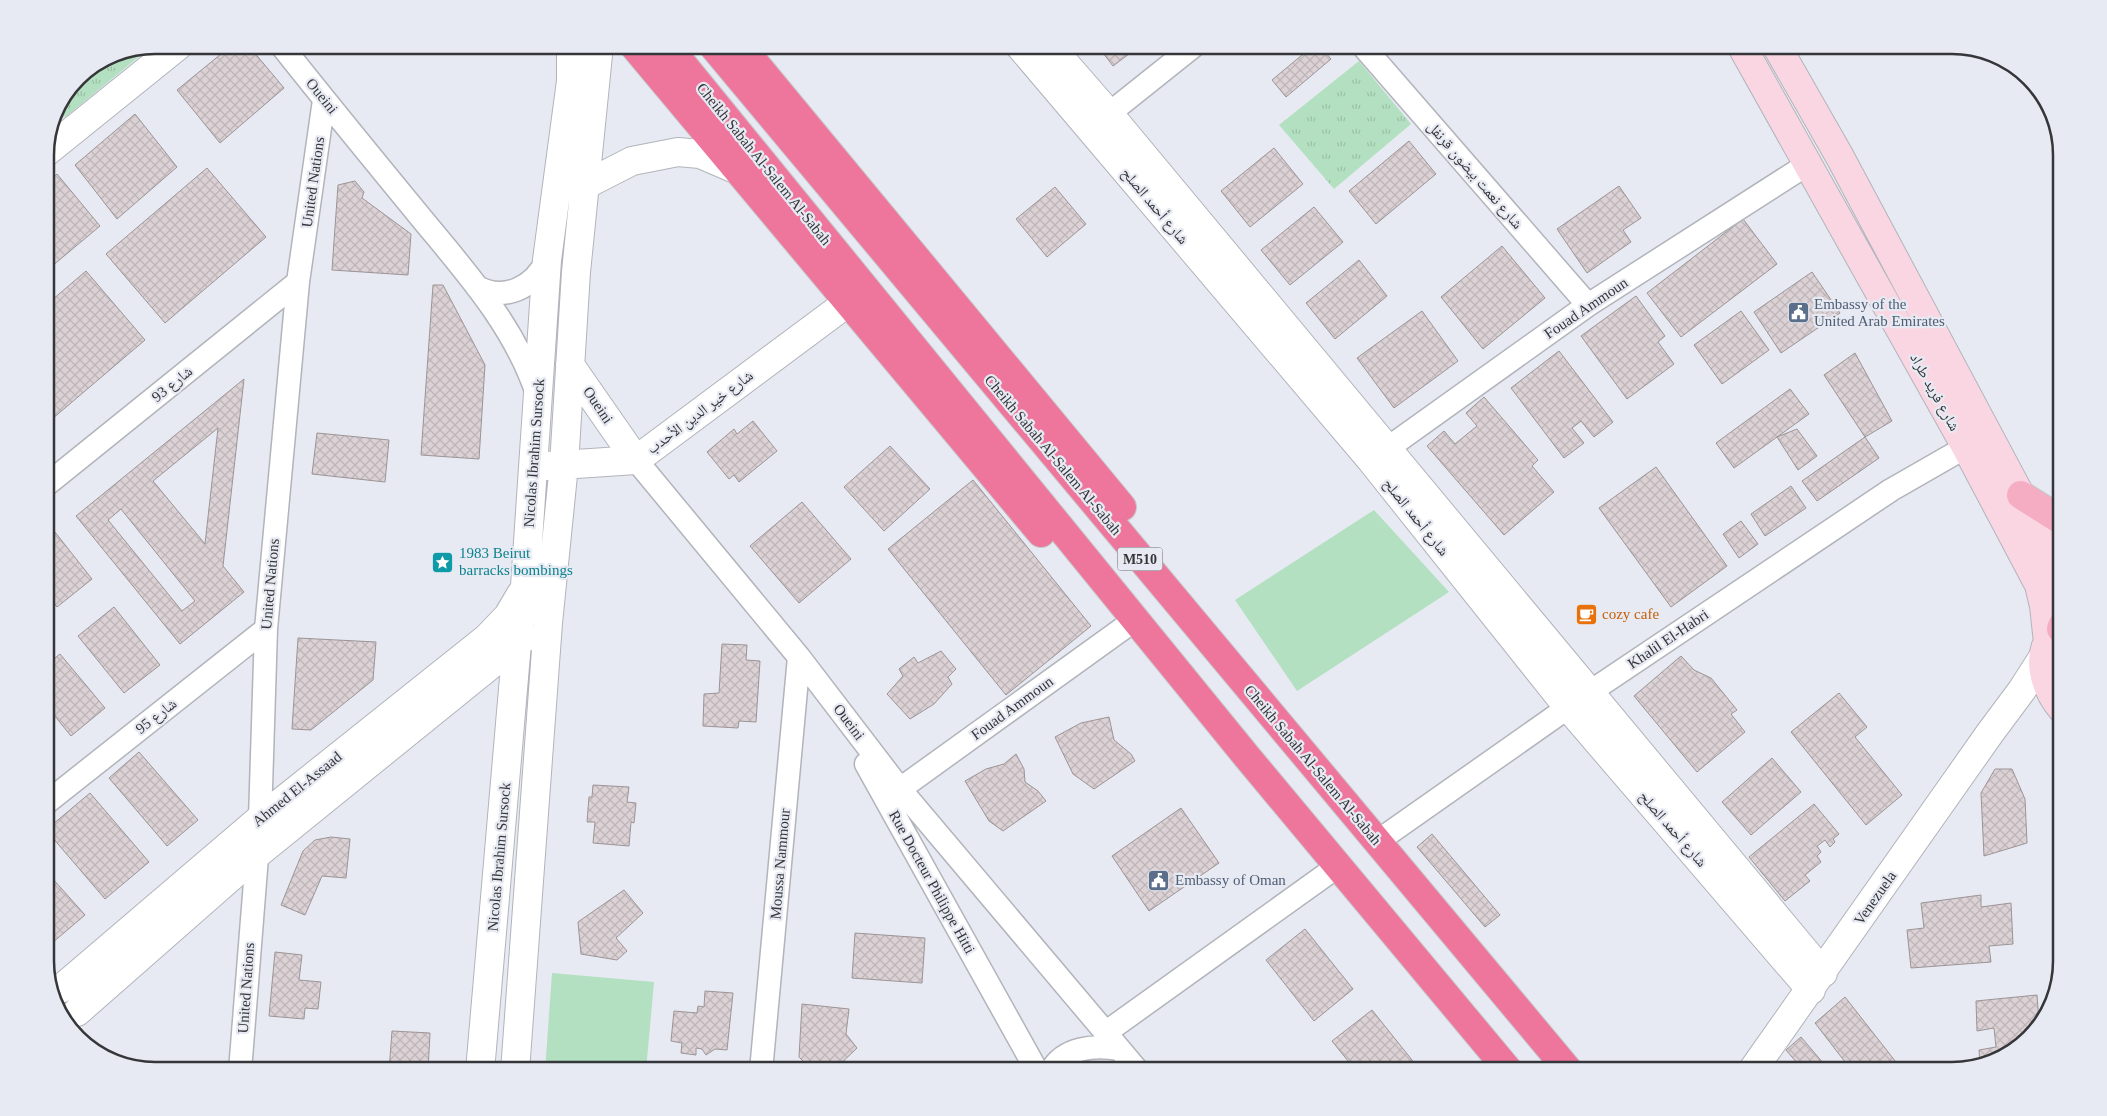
<svg xmlns="http://www.w3.org/2000/svg" width="2107" height="1116" viewBox="0 0 2107 1116" font-family="'Times New Roman','Noto Naskh Arabic',serif">
	<style>
		.grass { fill: url(#grass-tufts) }
		.pitch { fill: #b3e0c0 }
		.building { fill: url(#building-cross-hatch); stroke: #9c9496; fill-rule: evenodd }
		.lines { fill: none; stroke-linecap: round; stroke-linejoin: round }
		.minor-casing { stroke: #b1b4bb; stroke-width: 25 }
		.tertiary-casing { stroke: #b1b4bb; stroke-width: 30 }
		.secondary-casing { stroke: #b1b4bb; stroke-width: 30 }
		.primary-casing { stroke: #c6c7c8; stroke-width: 30 }
		.motorway-casing { stroke: #c6c7c8; stroke-width: 30 }
		.minor { stroke: #fff; stroke-width: 22 }
		.tertiary { stroke: #fff; stroke-width: 28 }
		.secondary { stroke: #fad6e2; stroke-width: 28 }
		.primary { stroke: #f5adc4; stroke-width: 28 }
		.motorway { stroke: #ee769d; stroke-width: 28 }
		.labels { text-anchor: middle; dominant-baseline: central; stroke-width: 4.5; stroke-linejoin: round; paint-order: stroke }
		.shield { fill: #e7eaf2; stroke: #6a6c70; stroke-width: 1 }
		.shield-label { font-size: 14px; font-weight: bold; fill: #353639 }
		.street-label { font-size: 15px; fill: #353639; stroke: #e7eaf2 }
		.service-label { font-size: 15px; fill: #4e5e75; stroke: #e7eaf2; text-anchor: start }
		.culture-label { font-size: 15px; fill: #0d838f; stroke: #e7eaf2; text-anchor: start }
		.food-label { font-size: 15px; fill: #c56008; stroke: #e7eaf2; text-anchor: start }
		.rim { fill: none; stroke: #353639; stroke-width: 2.5 }
	</style>
	<defs>
		<pattern id="grass-tufts" width="24" height="20" patternUnits="userSpaceOnUse" patternTransform="scale(1.25)"><rect width="24" height="20" fill="#b3e0c0"/><path d="M3 7l-1-3M5 7V3M7 7l1-3M15 17l-1-3M17 17v-4M19 17l1-3" fill="none" stroke="#9bc1a6"/></pattern>
		<pattern id="building-cross-hatch" width="8" height="8" patternUnits="userSpaceOnUse" patternTransform="scale(1.25)"><rect width="8" height="8" fill="#dcd2d5"/><path d="M0 0l8 8M0 8l8-8" fill="none" stroke="#bdb5b8"/></pattern>
	</defs>
	<rect width="100%" height="100%" fill="#e7eaf2"/>
	<!-- grass -->
	<path class="grass" d="M153,45L68,115L52,124L56,106L77,77L113,53Z
		M1359,61L1411,124L1334,189L1279,125Z"/>
	<!-- pitch -->
	<path class="pitch" d="M1374,510L1449,592L1297,691L1235,600Z
		M552,973L654,982L646,1071H545Z"/>
	<!-- building -->
	<path class="building" d="M232,45H248L284,88L220,143L177,90Z
		M310,45H329L317,55Z
		M1097,45H1141L1113,66Z
		M1314,45H1319L1331,59L1286,97L1272,80Z
		M135,114L177,167L117,219L75,165Z
		M1409,141L1436,174L1376,224L1349,191Z
		M1274,148L1303,184L1250,227L1221,191Z
		M207,168L266,237L165,323L106,254Z
		M57,174L100,226L45,272V184Z
		M355,181L364,192L362,198L411,234L408,275L332,270L338,185Z
		M1619,186L1641,218L1623,230L1631,242L1587,273L1557,229Z
		M1055,187L1086,224L1047,257L1016,219Z
		M1314,207L1343,242L1290,285L1261,250Z
		M1743,219L1777,264L1681,337L1647,293Z
		M1502,246L1545,298L1483,349L1441,297Z
		M1359,260L1387,296L1335,339L1306,303Z
		M86,271L145,340L45,425V306Z
		M1812,272L1840,313L1781,353L1754,312Z
		M433,285H443L485,365L479,459L421,455Z
		M1636,296L1665,336L1658,342L1674,364L1627,399L1581,336Z
		M1422,311L1458,361L1394,408L1357,358Z
		M1741,311L1769,350L1722,384L1694,345Z
		M1559,351L1613,422L1594,437L1581,421L1572,428L1584,443L1564,458L1511,388Z
		M1855,353L1892,421L1865,437L1824,375Z
		M244,379L223,566L244,592L180,644L76,516ZM218,428L205,544L153,481ZM121,509L195,601L182,611L108,520Z
		M1790,389L1809,414L1734,468L1716,443Z
		M1484,397L1538,460L1532,466L1554,492L1504,535L1427,446L1444,431L1455,444L1477,426L1466,413Z
		M753,421L777,451L739,482L734,475L729,479L707,452L734,429L737,434Z
		M1797,429L1817,456L1798,470L1777,437Z
		M317,433L389,440L385,482L312,474Z
		M1865,437L1879,458L1817,501L1802,481Z
		M890,446L930,489L884,531L844,487Z
		M1656,467L1727,566L1671,607L1599,508Z
		M973,480L1091,626L1006,695L888,549Z
		M1791,486L1806,508L1765,536L1751,514Z
		M802,502L851,559L799,603L750,546Z
		M1741,521L1758,544L1739,558L1723,534Z
		M47,522L92,579L57,607L45,593V524Z
		M114,607L160,665L124,693L78,636Z
		M298,638L376,642L373,680L311,730L292,729Z
		M722,644L747,645L746,660L760,661L756,722L739,721L738,728L703,726L704,694L719,693Z
		M941,651L956,669L948,677L952,684L934,704L910,719L887,694L903,676L899,669L914,657L918,663Z
		M60,654L105,708L71,736L45,704V666Z
		M1681,656L1694,670L1711,678L1737,710L1731,714L1745,732L1697,772L1634,696Z
		M1839,693L1867,727L1855,737L1902,795L1866,825L1791,732Z
		M1109,717L1114,740L1131,754L1135,761L1094,789L1073,774L1055,737L1081,723Z
		M139,752L198,820L167,846L109,778Z
		M1016,754L1024,769L1025,782L1038,791L1046,801L1003,831L989,821L965,781L986,769L1004,764Z
		M1772,758L1801,792L1751,835L1722,802Z
		M1995,769H2012L2025,799L2027,843L1984,856L1981,793Z
		M593,785L629,787L627,802L636,803L634,823L631,822L629,846L593,843L595,822H587L589,797H592Z
		M90,793L149,862L105,899L46,830Z
		M1814,804L1839,834L1833,839L1835,842L1830,847L1825,840L1817,846L1821,852L1817,856L1821,862L1805,875L1810,881L1785,901L1749,857Z
		M1181,808L1219,863L1149,911L1112,856Z
		M1432,834L1500,915L1485,927L1417,847Z
		M331,837L350,839L346,878L322,876L305,915L281,905L303,851L315,840Z
		M45,870L85,915L45,949Z
		M624,890L643,913L616,938L627,951L617,960L581,954L578,922Z
		M1981,895V907L2011,903L2013,944L1989,946L1991,962L1911,968L1907,930L1924,928L1921,903Z
		M1305,929L1353,989L1314,1021L1266,960Z
		M855,933L925,938L922,983L852,978Z
		M275,952L302,955L299,980L321,982L318,1009L305,1008L304,1019L269,1016Z
		M705,991L733,993L727,1050L715,1049L706,1055L702,1049L696,1048V1055L681,1053L682,1043L671,1041L674,1011L697,1013L698,1006L704,1007Z
		M2037,995L2039,1022L2007,1056L1980,1064L1979,1050L1996,1047L1994,1028L1977,1031L1976,1001Z
		M1845,997L1903,1071H1852L1815,1023Z
		M802,1004L849,1009L846,1034L857,1048L833,1071H813L799,1057Z
		M1372,1010L1420,1070L1419,1071H1356L1332,1041Z
		M392,1031L430,1033L428,1071H389Z
		M1801,1037L1824,1064L1816,1071H1804L1786,1050Z"/>
	<g class="lines">
		<defs>
			<path id="minor" d="M281,45C326,102 372,158 418,214C463,269 514,324 537,394
				M1362,45L1588,305
				M1096,124L1195,45
				M477,287C505,302 534,287 547,260
				M1374,458L1588,305L1808,164
				M636,460L799,657L900,789L1138,1071
				M45,486L298,282
				M866,764L1037,1071
				M900,789L1125,627
				M45,804L266,629
				M1378,841L1590,692L1891,490L1966,447
				M1105,1033L1338,866
				M240,1071L260,819L266,629L298,282L324,100
				M761,1071L799,657
				M1051,1071C1064,1047 1095,1045 1119,1049"/>
			<path id="tertiary" d="M1019,45L1371,460L1568,707L1811,990
				M1049,45L1109,114L1823,973
				M45,153L179,45
				M569,183H589L632,161L678,152L700,154L735,169
				M570,365L636,460
				M546,466L636,460L847,303
				M62,988L260,819L487,638L508,616L521,594
				M77,1012L257,854L525,637
				M480,1071L517,643L525,586L547,260L571,81V45
				M515,1071L548,623L564,465L576,272L599,45
				M1752,1071L1990,733L2022,690L2045,654"/>
			<path id="secondary" d="M1741,45L1966,447L2039,585L2044,606L2048,643
				M1776,45L1840,157L2062,573
				M2059,630C2031,650 2045,689 2062,709"/>
			<path id="primary" d="M2021,495L2062,521
				M2061,629L2062,626"/>
			<path id="motorway" d="M633,45L1041,533
				M667,45L1248,758L1509,1071
				M712,45L1569,1071
				M740,45L1122,507"/>
		</defs>
		<!-- minor casing -->
		<use href="#minor" class="minor-casing"/>
		<!-- tertiary casing -->
		<use href="#tertiary" class="tertiary-casing"/>
		<!-- secondary casing -->
		<use href="#secondary" class="secondary-casing"/>
		<!-- primary casing -->
		<use href="#primary" class="primary-casing"/>
		<!-- motorway casing -->
		<use href="#motorway" class="motorway-casing"/>
		<!-- minor -->
		<use href="#minor" class="minor"/>
		<!-- tertiary -->
		<use href="#tertiary" class="tertiary"/>
		<!-- secondary -->
		<use href="#secondary" class="secondary"/>
		<!-- primary -->
		<use href="#primary" class="primary"/>
		<!-- motorway -->
		<use href="#motorway" class="motorway"/>
	</g>
	<!-- icons -->
	<defs>
		<symbol id="civic-square" viewBox="-11 -11 22 22"><rect x="-9" y="-9" width="18" height="18" rx="4" fill="#5c6f8a" stroke="#e7eaf2"/><path d="M-.6-6.5H3V-4.5H.6V-3L4-1V1h2V6H-6V1h2V-1L-.6-3ZM-1.2 2.5V6h2.4V2.5Z" fill="#fff"/></symbol>
		<symbol id="sight-square" viewBox="-11 -11 22 22"><rect x="-9" y="-9" width="18" height="18" rx="4" fill="#0f9aa8" stroke="#e7eaf2"/><path d="M0-6L1.8-2.2L6-1.7L2.9 1.2L3.7 5.4L0 3.3L-3.7 5.4L-2.9 1.2L-6-1.7L-1.8-2.2Z" fill="#fff"/></symbol>
		<symbol id="cafe-square" viewBox="-11 -11 22 22"><rect x="-9" y="-9" width="18" height="18" rx="4" fill="#e8710a" stroke="#e7eaf2"/><path d="M-5.5-4.5H6V0H3Q3 3.5 0 3.5H-2.5Q-5.5 3.5-5.5 0ZM3-3.2v2h1.7v-2ZM-6 4.5H4V6H-6Z" fill="#fff"/></symbol>
	</defs>
	<g fill-rule="evenodd">
		<use href="#civic-square" x="1786" y="300" width="25" height="25"/>
		<use href="#sight-square" x="430" y="550" width="25" height="25"/>
		<use href="#cafe-square" x="1574" y="602" width="25" height="25"/>
		<use href="#civic-square" x="1146" y="868" width="25" height="25"/>
	</g>
	<g class="labels">
		<!-- shield labels -->
		<rect class="shield" x="1117.5" y="547.5" width="45" height="23" rx="4"/>
		<g class="shield-label">
			<text x="1140" y="559">M510</text>
		</g>
		<!-- street labels -->
		<g class="street-label">
			<text transform="translate(322 96) rotate(51)">Oueini</text>
			<text transform="translate(764 164) rotate(51)">Cheikh Sabah Al-Salem Al-Sabah</text>
			<text transform="translate(1475 175) rotate(49)">شارع نعمت بيضون قرنفل</text>
			<text transform="translate(313 182) rotate(-82)">United Nations</text>
			<text transform="translate(1155 206) rotate(50)">شارع أحمد الصلح</text>
			<text transform="translate(1586 308) rotate(-34)">Fouad Ammoun</text>
			<text transform="translate(172 384) rotate(-39)">شارع 93</text>
			<text transform="translate(1935 392) rotate(61)">شارع فريد طراد</text>
			<text transform="translate(598 405) rotate(56)">Oueini</text>
			<text transform="translate(700 412) rotate(-37)">شارع خير الدين الأحدب</text>
			<text transform="translate(534 453) rotate(-86)">Nicolas Ibrahim Sursock</text>
			<text transform="translate(1053 455) rotate(50)">Cheikh Sabah Al-Salem Al-Sabah</text>
			<text transform="translate(1416 517) rotate(51)">شارع أحمد الصلح</text>
			<text transform="translate(270 584) rotate(-85)">United Nations</text>
			<text transform="translate(1668 639) rotate(-34)">Khalil El-Habri</text>
			<text transform="translate(1012 708) rotate(-36)">Fouad Ammoun</text>
			<text transform="translate(156 716) rotate(-38)">شارع 95</text>
			<text transform="translate(849 722) rotate(53)">Oueini</text>
			<text transform="translate(1313 765) rotate(50)">Cheikh Sabah Al-Salem Al-Sabah</text>
			<text transform="translate(297 789) rotate(-39)">Ahmed El-Assaad</text>
			<text transform="translate(1673 829) rotate(49)">شارع أحمد الصلح</text>
			<text transform="translate(499 857) rotate(-85)">Nicolas Ibrahim Sursock</text>
			<text transform="translate(780 864) rotate(-85)">Moussa Nammour</text>
			<text transform="translate(932 882) rotate(61)">Rue Docteur Philippe Hitti</text>
			<text transform="translate(1875 898) rotate(-55)">Venezuela</text>
			<text transform="translate(246 988) rotate(-86)">United Nations</text>
		</g>
		<!-- service labels -->
		<g class="service-label">
			<text x="1814" y="304">Embassy of the<tspan x="1814" dy="17">United Arab Emirates</tspan></text>
			<text x="1175" y="880">Embassy of Oman</text>
		</g>
		<!-- culture labels -->
		<g class="culture-label">
			<text x="459" y="553">1983 Beirut<tspan x="459" dy="17">barracks bombings</tspan></text>
		</g>
		<!-- food labels -->
		<g class="food-label">
			<text x="1602" y="614">cozy cafe</text>
		</g>
	</g>
	<!-- crop -->
	<path d="M0 0H2107V1116H0ZM155 54H1952A101 101 0 0 1 2053 155V961A101 101 0 0 1 1952 1062H155A101 101 0 0 1 54 961V155A101 101 0 0 1 155 54Z" fill="#e7eaf2" fill-rule="evenodd"/>
	<path class="rim" d="M155 54H1952A101 101 0 0 1 2053 155V961A101 101 0 0 1 1952 1062H155A101 101 0 0 1 54 961V155A101 101 0 0 1 155 54Z"/>
</svg>
